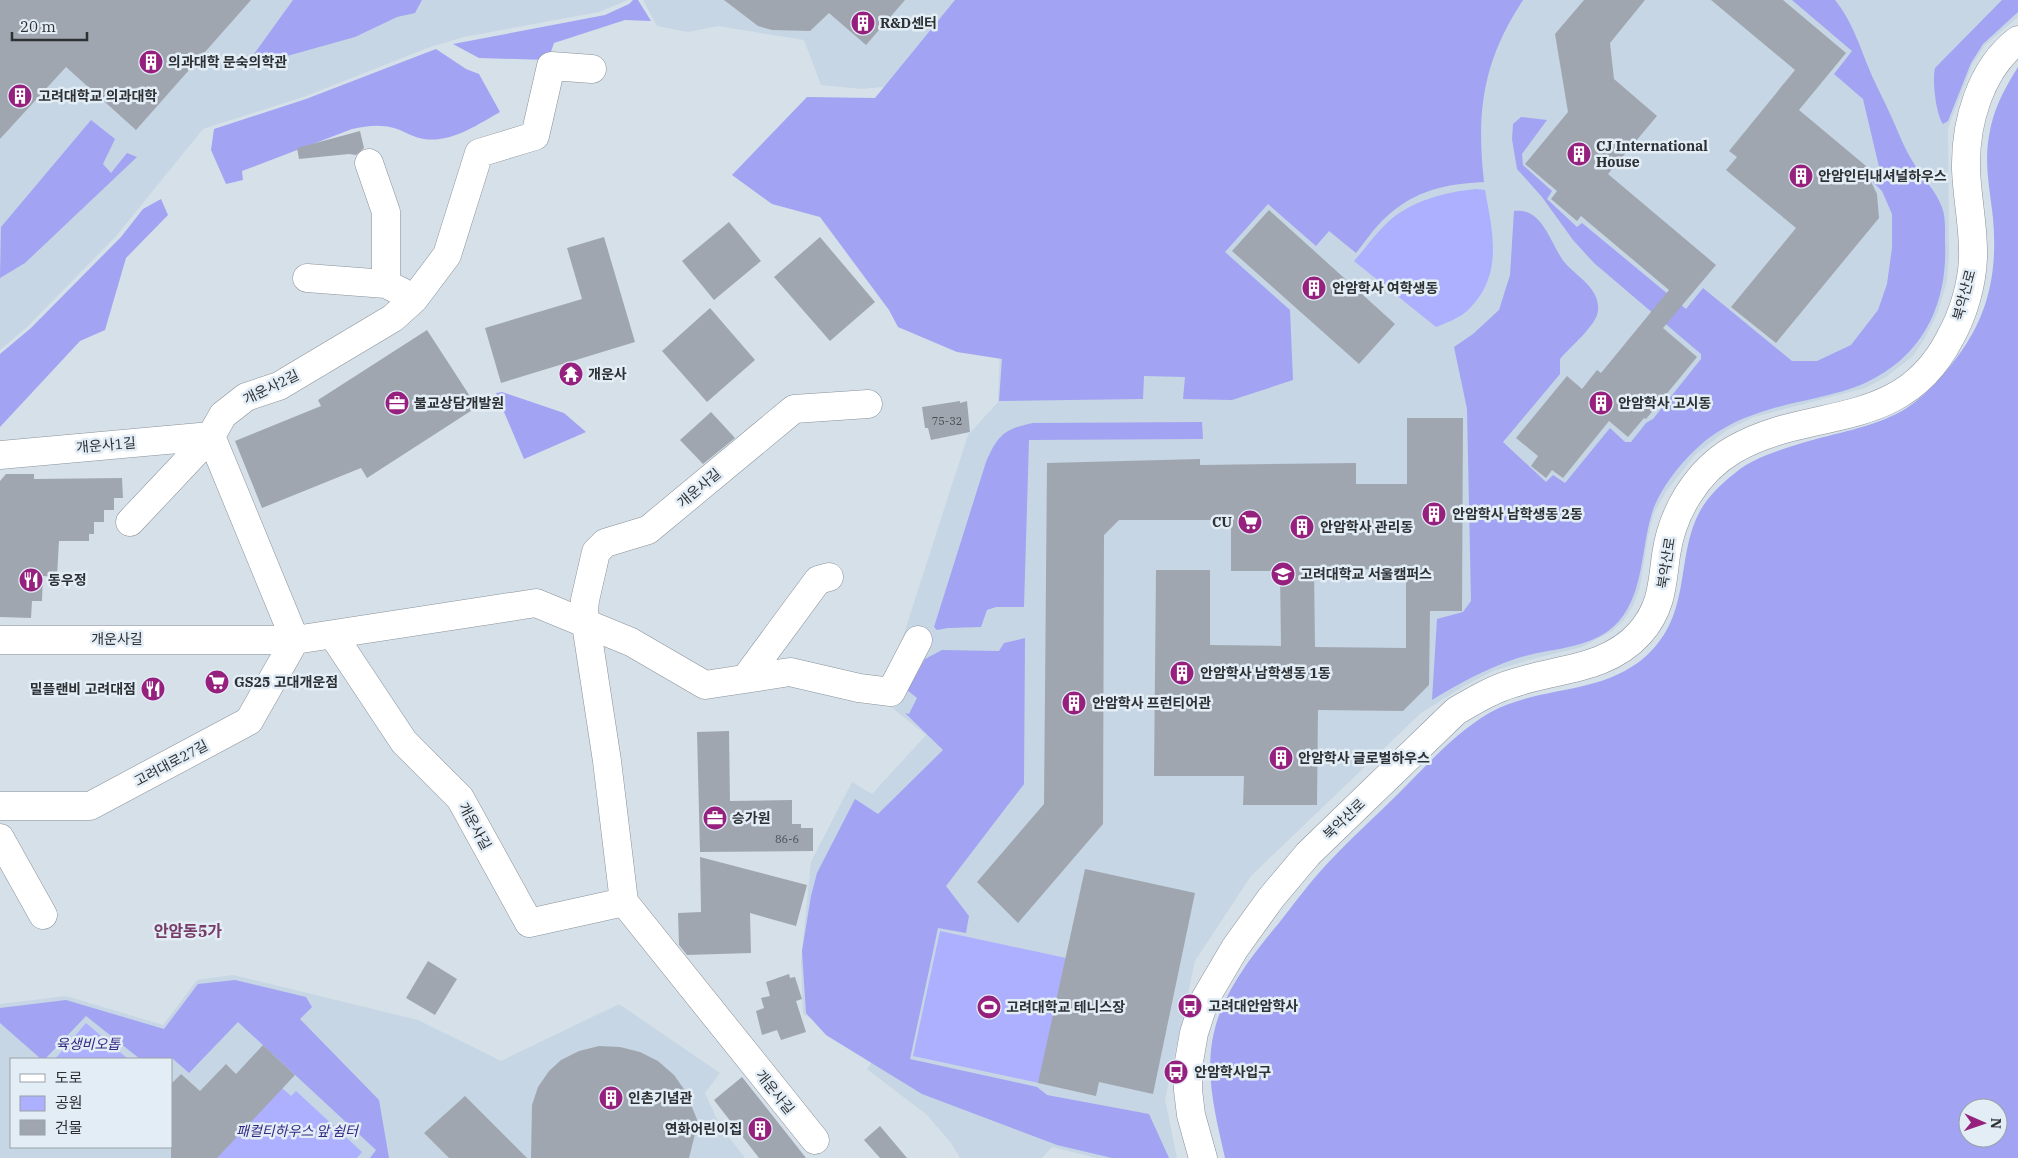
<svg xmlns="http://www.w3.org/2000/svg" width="2018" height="1158" viewBox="0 0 2018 1158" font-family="'IBM Plex Serif','Noto Sans KR',serif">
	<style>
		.built { fill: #c6d6e4; fill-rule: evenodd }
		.green { fill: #adafff }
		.forest { fill: #a2a3f3; fill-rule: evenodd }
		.building { fill: #a0a6b0; fill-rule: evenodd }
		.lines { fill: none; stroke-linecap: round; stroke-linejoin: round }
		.minor-casing { stroke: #89929a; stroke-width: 29 }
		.minor { stroke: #fff; stroke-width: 28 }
		.labels { text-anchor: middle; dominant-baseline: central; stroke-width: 5; stroke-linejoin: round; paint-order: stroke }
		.number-label { font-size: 11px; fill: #4a4e53 }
		.poi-label { font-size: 14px; font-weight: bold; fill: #2d3134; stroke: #e3edf6; text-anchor: start }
		.street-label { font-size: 14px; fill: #2d3134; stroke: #e3edf6 }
		.park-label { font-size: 14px; font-style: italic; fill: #342882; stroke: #e3edf6 }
		.quarter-label { font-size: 16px; font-weight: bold; fill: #773c67; stroke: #e3edf6 }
	</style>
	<rect width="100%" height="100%" fill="#d6e0e8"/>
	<!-- built -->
	<path class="built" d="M0,0H628L599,12L464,37L430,47L306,96L203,129L117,235L27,327L0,350Z
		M643,0H2018V17L1985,45L1972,65L1948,128L1949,255L1947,281L1938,312L1925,338L1913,356L1886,377L1865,388L1754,417L1727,430L1696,454L1667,490L1654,513L1648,537L1640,587L1633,606L1623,621L1612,631L1582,647L1528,660L1493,671L1464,686L1421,713L1251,876L1195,961L1165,1099L1177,1158H1096L1052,1147L1042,1158H960L951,1143L927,1115L867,1069L877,1055L803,1014L801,961L811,862L852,782L872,794L926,735L880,698L901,643L968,435L998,402L1000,354L931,82L862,89L821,85L804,40L718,26L688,32L657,26Z
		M233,975L418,1020L501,1061L619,1004L720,1073L705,1093L719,1124L745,1158H0V1004L66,996L163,1025L197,980ZM11,1059H171V1147H11Z"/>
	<!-- green -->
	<path class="green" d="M1476,189L1485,190C1493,234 1504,276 1467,311C1459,318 1446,323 1436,327L1354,261C1365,249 1375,234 1387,223C1410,201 1445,192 1476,189Z
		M940,931L1066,958L1039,1083L913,1056Z
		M86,1023L128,1059H55Z
		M264,1072L291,1096L296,1091L362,1152L357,1158H187Z"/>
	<!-- forest -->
	<path class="forest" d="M293,0H422L415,13L397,17L355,37L244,68Z
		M633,0H638L651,21L625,20L554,43L548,60L479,58L453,44L605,15L629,4Z
		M955,0H1523C1483,61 1476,111 1484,182C1445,184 1415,190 1385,218C1374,228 1365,242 1356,253L1329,231L1316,246L1268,204L1225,252L1290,310L1293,380L1232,400L1183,399L1185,377L1144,376L1143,399L999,401L1002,359L957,352L898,327L889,310L820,217L772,204L732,175L807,97L875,98Z
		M1792,0H1835C1851,20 1858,41 1867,64C1874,82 1883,98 1891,116C1898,131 1904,148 1913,162C1921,177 1935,189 1941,205C1946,216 1945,229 1945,241C1948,303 1924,356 1865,383C1850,390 1832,394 1816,398C1771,408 1729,417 1695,450C1678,466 1659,491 1652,513C1641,548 1644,592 1619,621C1593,651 1549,647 1515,659C1485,669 1458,684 1432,700L1437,619L1463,612L1471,601L1467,409L1454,347L1473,334L1499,310L1510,275L1514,211C1541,207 1550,241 1562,259C1575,277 1600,286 1598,311C1596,326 1570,347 1560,359V374L1503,442L1546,482L1553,475L1565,483L1610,428L1625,442H1631L1646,423L1653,419L1701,359V354L1594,263L1573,240L1542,197L1517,169L1512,139L1513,124L1521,117L1547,120L1522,154L1523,165L1552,191L1547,199L1577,227L1582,223L1686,309L1703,288L1792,361H1817L1851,345L1878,310L1887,284L1892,248V214L1882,191L1873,182L1880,171L1863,99L1834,74L1852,51Z
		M2002,0H2018V12L1983,44L1971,63L1948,121L1943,124C1936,114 1932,81 1935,68Z
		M436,49L466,69L479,74L500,112C477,125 451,143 424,139C414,138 404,131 394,128C380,124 366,126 352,129L242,171L243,180L226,184L211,150L214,129L306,99Z
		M2018,67V1158H1225C1216,1117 1204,1074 1214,1032C1223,992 1253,954 1279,923C1294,904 1309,883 1326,865C1350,839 1376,816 1401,791C1429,763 1456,732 1491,712C1540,685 1600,696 1645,657C1695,613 1673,554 1703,506C1713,491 1726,480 1740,469C1758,456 1781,450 1802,443C1835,433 1871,428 1902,411C1921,400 1937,382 1951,365C1988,320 1998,274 1993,218C1990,190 1984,164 1989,136C1993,110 2004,89 2018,67ZM1968,1108H1998V1138H1968Z
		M91,120L115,139L103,164L111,173L127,153L137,157L25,263L0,278L1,227Z
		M161,199L168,215L126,258L105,330L80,341L0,427V354L31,328L121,237L143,209Z
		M502,392L564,413L586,432L524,459L496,393Z
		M1202,422L1203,439L1029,440L1024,607H996L987,610L981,627L948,628L937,630L934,627L986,462C998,435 1004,429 1033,423Z
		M1025,638L1024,784L946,886L969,916L966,933L938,928L910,1059L1037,1087L1047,1095L1149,1114L1169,1158H1112L1057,1145L922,1094L826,1035L806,1013L802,951L811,896L817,873L855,799L878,814L943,750L905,713L909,714L917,698L907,690L925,659L942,650L999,651L1004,643Z
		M235,980L306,997L312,1007L300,1019L379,1100L389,1158H370L376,1150L238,1022L189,1073L172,1058L140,1059L86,1016L45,1059H41L0,1023V1008L66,1000L164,1029L198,984Z"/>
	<!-- building -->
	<path class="building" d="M0,0H251L136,130L66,67L0,139Z
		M724,0H905L866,45L829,13L810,31L772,30L758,26Z
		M1584,0H1645L1610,43L1614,79L1657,116L1608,174L1716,265L1663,328L1697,357L1646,419L1644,418L1628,437L1609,421L1563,478L1552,470L1546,478L1531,466L1538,456L1516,438L1567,376L1582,389L1597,370L1601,373L1669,290L1581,216L1577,221L1551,199L1557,191L1525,164L1568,112L1555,34Z
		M1711,0H1783L1846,53L1799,110L1872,171L1868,176L1877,194L1879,218L1776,343L1731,307L1796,228L1726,170L1737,157L1729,151L1795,70Z
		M360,131L364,148L356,155L349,154L299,159L297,148Z
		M1269,210L1395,324L1359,364L1232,251Z
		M729,222L761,261L714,300L682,261Z
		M604,237L635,342L501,383L485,328L582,299L567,248Z
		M820,237L875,302L830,341L774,277Z
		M710,308L755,360L707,402L662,351Z
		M427,330L477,407L367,478L361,468L262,508L235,441L321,406L318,400Z
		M960,401V403L967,401L970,432L931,440L928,428H925L922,407Z
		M711,412L735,438L703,464L680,440Z
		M1407,418H1463L1462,611H1430L1429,685L1403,711L1318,710L1317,805H1243L1244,776H1154L1156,570H1210V645L1281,646L1280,571H1231V520H1119L1104,535L1103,824L1018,923L977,882L1044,804L1047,463L1200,459V465L1356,463V484H1407ZM1406,569V648L1315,647L1314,570Z
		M6,474H34V479L122,478L123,498H114V510H104V522H94V534H89V541H59L57,577L43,576L42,601H32L31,618L0,617V481Z
		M729,731L730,801L792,800V824H801V828H813V851L700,852L697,732Z
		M700,857L807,885L796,926L750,913L751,953L687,955L679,945L678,913L701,912Z
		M1085,869L1195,893L1153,1094L1099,1082L1096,1096L1038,1083Z
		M428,961L457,979L435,1015L406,998Z
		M789,974L790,978L795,977L802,999L796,1001L806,1032L781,1040L777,1030L762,1035L756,1011L764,1008L761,998L770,996L766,982Z
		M263,1045L295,1075L217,1158H171V1084L181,1074L200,1091L226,1064L236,1074Z
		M599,1046L620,1047L640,1052L658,1061L674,1075L686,1092L698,1122L689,1158H531L532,1105L538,1087L549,1071L561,1060L579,1051Z
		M742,1077L806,1158H759L714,1100Z
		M465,1096L527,1158H449L424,1133Z
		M880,1126L907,1158H880L864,1140Z"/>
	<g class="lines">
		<defs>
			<path id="minor" d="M369,163L386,212V284
				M307,278L386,284L402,292
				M211,436L295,640
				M0,455L211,436
				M130,522L211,436L223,415L246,397L279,386L393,318L414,299L447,255L479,153L535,136L551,66L592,69
				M333,635L404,742L460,798L529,923L624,902L607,761L584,611L585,600L596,552L605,543L648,530L794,409L868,404
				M0,640H295L536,603L631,642L705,685L790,672L859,688L891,692L918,640
				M745,679L818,580L829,577
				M0,806H90L249,721L295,640
				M0,838L43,915
				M624,902L815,1140
				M1203,1158L1191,1115L1188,1090V1067L1194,1033L1205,999L1235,948L1271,898L1308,854L1456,711C1475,700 1493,689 1514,683C1558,668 1607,670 1640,633C1662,608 1662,585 1666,555C1672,513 1696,472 1733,450C1809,405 1901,434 1950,338C1963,315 1972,285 1973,258C1974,228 1967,199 1966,169C1965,123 1980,69 2018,40"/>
		</defs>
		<!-- minor casing -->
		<use href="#minor" class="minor-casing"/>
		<!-- minor -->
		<use href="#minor" class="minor"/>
	</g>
	<!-- icons -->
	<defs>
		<symbol id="building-disc" viewBox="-11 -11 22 22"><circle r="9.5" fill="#96207d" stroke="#e3edf6"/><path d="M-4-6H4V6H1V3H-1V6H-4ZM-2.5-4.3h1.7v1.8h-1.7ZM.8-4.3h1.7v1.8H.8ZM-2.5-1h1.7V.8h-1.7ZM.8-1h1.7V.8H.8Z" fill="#fff"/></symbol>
		<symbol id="temple-disc" viewBox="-11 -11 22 22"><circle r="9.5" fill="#96207d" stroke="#e3edf6"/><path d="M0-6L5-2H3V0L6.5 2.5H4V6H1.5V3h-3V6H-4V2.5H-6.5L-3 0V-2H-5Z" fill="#fff"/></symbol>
		<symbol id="office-disc" viewBox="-11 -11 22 22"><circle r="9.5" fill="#96207d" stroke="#e3edf6"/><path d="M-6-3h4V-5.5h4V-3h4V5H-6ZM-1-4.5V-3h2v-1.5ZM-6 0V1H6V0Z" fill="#fff"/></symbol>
		<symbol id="supermarket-disc" viewBox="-11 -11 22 22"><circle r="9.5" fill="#96207d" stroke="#e3edf6"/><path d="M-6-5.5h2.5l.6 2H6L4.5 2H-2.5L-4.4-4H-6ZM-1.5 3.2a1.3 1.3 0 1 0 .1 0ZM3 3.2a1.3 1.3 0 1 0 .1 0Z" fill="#fff"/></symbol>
		<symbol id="university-disc" viewBox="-11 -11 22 22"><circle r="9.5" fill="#96207d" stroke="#e3edf6"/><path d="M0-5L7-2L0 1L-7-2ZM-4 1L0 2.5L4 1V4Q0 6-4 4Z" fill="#fff"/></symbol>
		<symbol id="restaurant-disc" viewBox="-11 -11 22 22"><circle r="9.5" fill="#96207d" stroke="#e3edf6"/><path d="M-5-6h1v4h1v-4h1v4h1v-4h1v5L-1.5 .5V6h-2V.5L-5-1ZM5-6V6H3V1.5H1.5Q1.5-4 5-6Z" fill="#fff"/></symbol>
		<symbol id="bus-disc" viewBox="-11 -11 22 22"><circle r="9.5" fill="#96207d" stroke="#e3edf6"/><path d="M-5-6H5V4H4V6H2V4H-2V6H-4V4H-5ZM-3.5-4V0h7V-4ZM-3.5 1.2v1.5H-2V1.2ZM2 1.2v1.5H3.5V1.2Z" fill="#fff"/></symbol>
		<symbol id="stadium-disc" viewBox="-11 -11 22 22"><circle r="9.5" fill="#96207d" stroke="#e3edf6"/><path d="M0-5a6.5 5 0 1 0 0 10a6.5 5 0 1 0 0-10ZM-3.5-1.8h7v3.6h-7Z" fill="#fff"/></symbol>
	</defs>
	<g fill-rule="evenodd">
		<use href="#building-disc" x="849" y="9" width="28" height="28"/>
		<use href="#building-disc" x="137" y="48" width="28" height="28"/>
		<use href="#building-disc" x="6" y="82" width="28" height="28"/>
		<use href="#building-disc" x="1565" y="140" width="28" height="28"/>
		<use href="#building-disc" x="1787" y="162" width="28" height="28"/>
		<use href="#building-disc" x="1300" y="274" width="28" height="28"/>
		<use href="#temple-disc" x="557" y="360" width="28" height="28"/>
		<use href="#office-disc" x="383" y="389" width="28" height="28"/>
		<use href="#building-disc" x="1587" y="389" width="28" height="28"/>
		<use href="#building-disc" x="1420" y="500" width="28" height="28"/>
		<use href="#supermarket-disc" x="1236" y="508" width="28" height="28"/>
		<use href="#building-disc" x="1288" y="513" width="28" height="28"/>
		<use href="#university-disc" x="1269" y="560" width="28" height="28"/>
		<use href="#restaurant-disc" x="17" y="566" width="28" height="28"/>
		<use href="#building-disc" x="1168" y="659" width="28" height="28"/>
		<use href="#supermarket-disc" x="203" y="668" width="28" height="28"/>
		<use href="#restaurant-disc" x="139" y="675" width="28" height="28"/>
		<use href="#building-disc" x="1060" y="689" width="28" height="28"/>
		<use href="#building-disc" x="1267" y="744" width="28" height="28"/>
		<use href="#office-disc" x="701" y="804" width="28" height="28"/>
		<use href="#bus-disc" x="1176" y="992" width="28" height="28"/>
		<use href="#stadium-disc" x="975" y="993" width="28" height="28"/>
		<use href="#bus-disc" x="1162" y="1058" width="28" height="28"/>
		<use href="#building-disc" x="597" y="1084" width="28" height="28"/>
		<use href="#building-disc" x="746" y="1115" width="28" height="28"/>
	</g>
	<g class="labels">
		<!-- number labels -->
		<g class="number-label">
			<text x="947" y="421">75-32</text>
			<text x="787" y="839">86-6</text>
		</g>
		<!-- poi labels -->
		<g class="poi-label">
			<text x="880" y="23">R&amp;D센터</text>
			<text x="168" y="62">의과대학 문숙의학관</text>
			<text x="38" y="96">고려대학교 의과대학</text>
			<text x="1596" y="146">CJ International<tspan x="1596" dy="16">House</tspan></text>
			<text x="1818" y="176">안암인터내셔널하우스</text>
			<text x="1332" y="288">안암학사 여학생동</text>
			<text x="588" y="374">개운사</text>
			<text x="414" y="403">불교상담개발원</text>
			<text x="1618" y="403">안암학사 고시동</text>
			<text x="1452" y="514">안암학사 남학생동 2동</text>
			<text x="1232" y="522" text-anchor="end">CU</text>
			<text x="1320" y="527">안암학사 관리동</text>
			<text x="1300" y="574">고려대학교 서울캠퍼스</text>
			<text x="48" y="580">동우정</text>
			<text x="1200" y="673">안암학사 남학생동 1동</text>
			<text x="234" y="682">GS25 고대개운점</text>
			<text x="136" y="689" text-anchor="end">밀플랜비 고려대점</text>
			<text x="1092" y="703">안암학사 프런티어관</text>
			<text x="1298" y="758">안암학사 글로벌하우스</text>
			<text x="732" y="818">승가원</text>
			<text x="1208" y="1006">고려대안암학사</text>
			<text x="1006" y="1007">고려대학교 테니스장</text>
			<text x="1194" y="1072">안암학사입구</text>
			<text x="628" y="1098">인촌기념관</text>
			<text x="742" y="1129" text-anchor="end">연화어린이집</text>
		</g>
		<!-- street labels -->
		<g class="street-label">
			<text transform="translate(1964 295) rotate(-75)">북악산로</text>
			<text transform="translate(271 387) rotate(-26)">개운사2길</text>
			<text transform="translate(106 445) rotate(-5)">개운사1길</text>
			<text transform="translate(699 488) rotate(-40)">개운사길</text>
			<text transform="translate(1666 563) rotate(-81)">북악산로</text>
			<text x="117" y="639">개운사길</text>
			<text transform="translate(171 763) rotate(-28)">고려대로27길</text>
			<text transform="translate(1344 819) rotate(-44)">북악산로</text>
			<text transform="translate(475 826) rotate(61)">개운사길</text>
			<text transform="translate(775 1092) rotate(51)">개운사길</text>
		</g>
		<!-- park labels -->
		<g class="park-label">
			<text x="88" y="1044">육생비오톱</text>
			<text x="297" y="1131">패컬티하우스 앞 쉼터</text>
		</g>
		<!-- quarter labels -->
		<g class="quarter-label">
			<text x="188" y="931">안암동5가</text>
		</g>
	</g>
	<!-- legend -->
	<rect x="10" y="1058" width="162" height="90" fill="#e3edf6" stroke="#9aa2a8"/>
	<rect x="20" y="1074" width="25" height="8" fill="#ffffff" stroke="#9aa2a8"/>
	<text x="55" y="1083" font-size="15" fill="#2d3134">도로</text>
	<rect x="20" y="1096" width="25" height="15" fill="#adafff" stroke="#9aa2a8"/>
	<text x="55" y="1108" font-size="15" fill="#2d3134">공원</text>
	<rect x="20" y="1120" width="25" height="15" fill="#a0a6b0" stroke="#9aa2a8"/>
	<text x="55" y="1133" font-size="15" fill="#2d3134">건물</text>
	<!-- north arrow -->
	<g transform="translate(1983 1123) rotate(92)"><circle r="24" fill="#e3edf6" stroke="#9aa2a8"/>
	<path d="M0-4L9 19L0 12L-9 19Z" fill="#96207d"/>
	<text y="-8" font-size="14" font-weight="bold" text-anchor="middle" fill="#2d3134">N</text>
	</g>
	<!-- scale -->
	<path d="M12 32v8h75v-8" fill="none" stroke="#2d3134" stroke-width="2.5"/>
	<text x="20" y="32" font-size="15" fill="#2d3134" stroke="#e3edf6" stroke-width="4" paint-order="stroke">20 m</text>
</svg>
